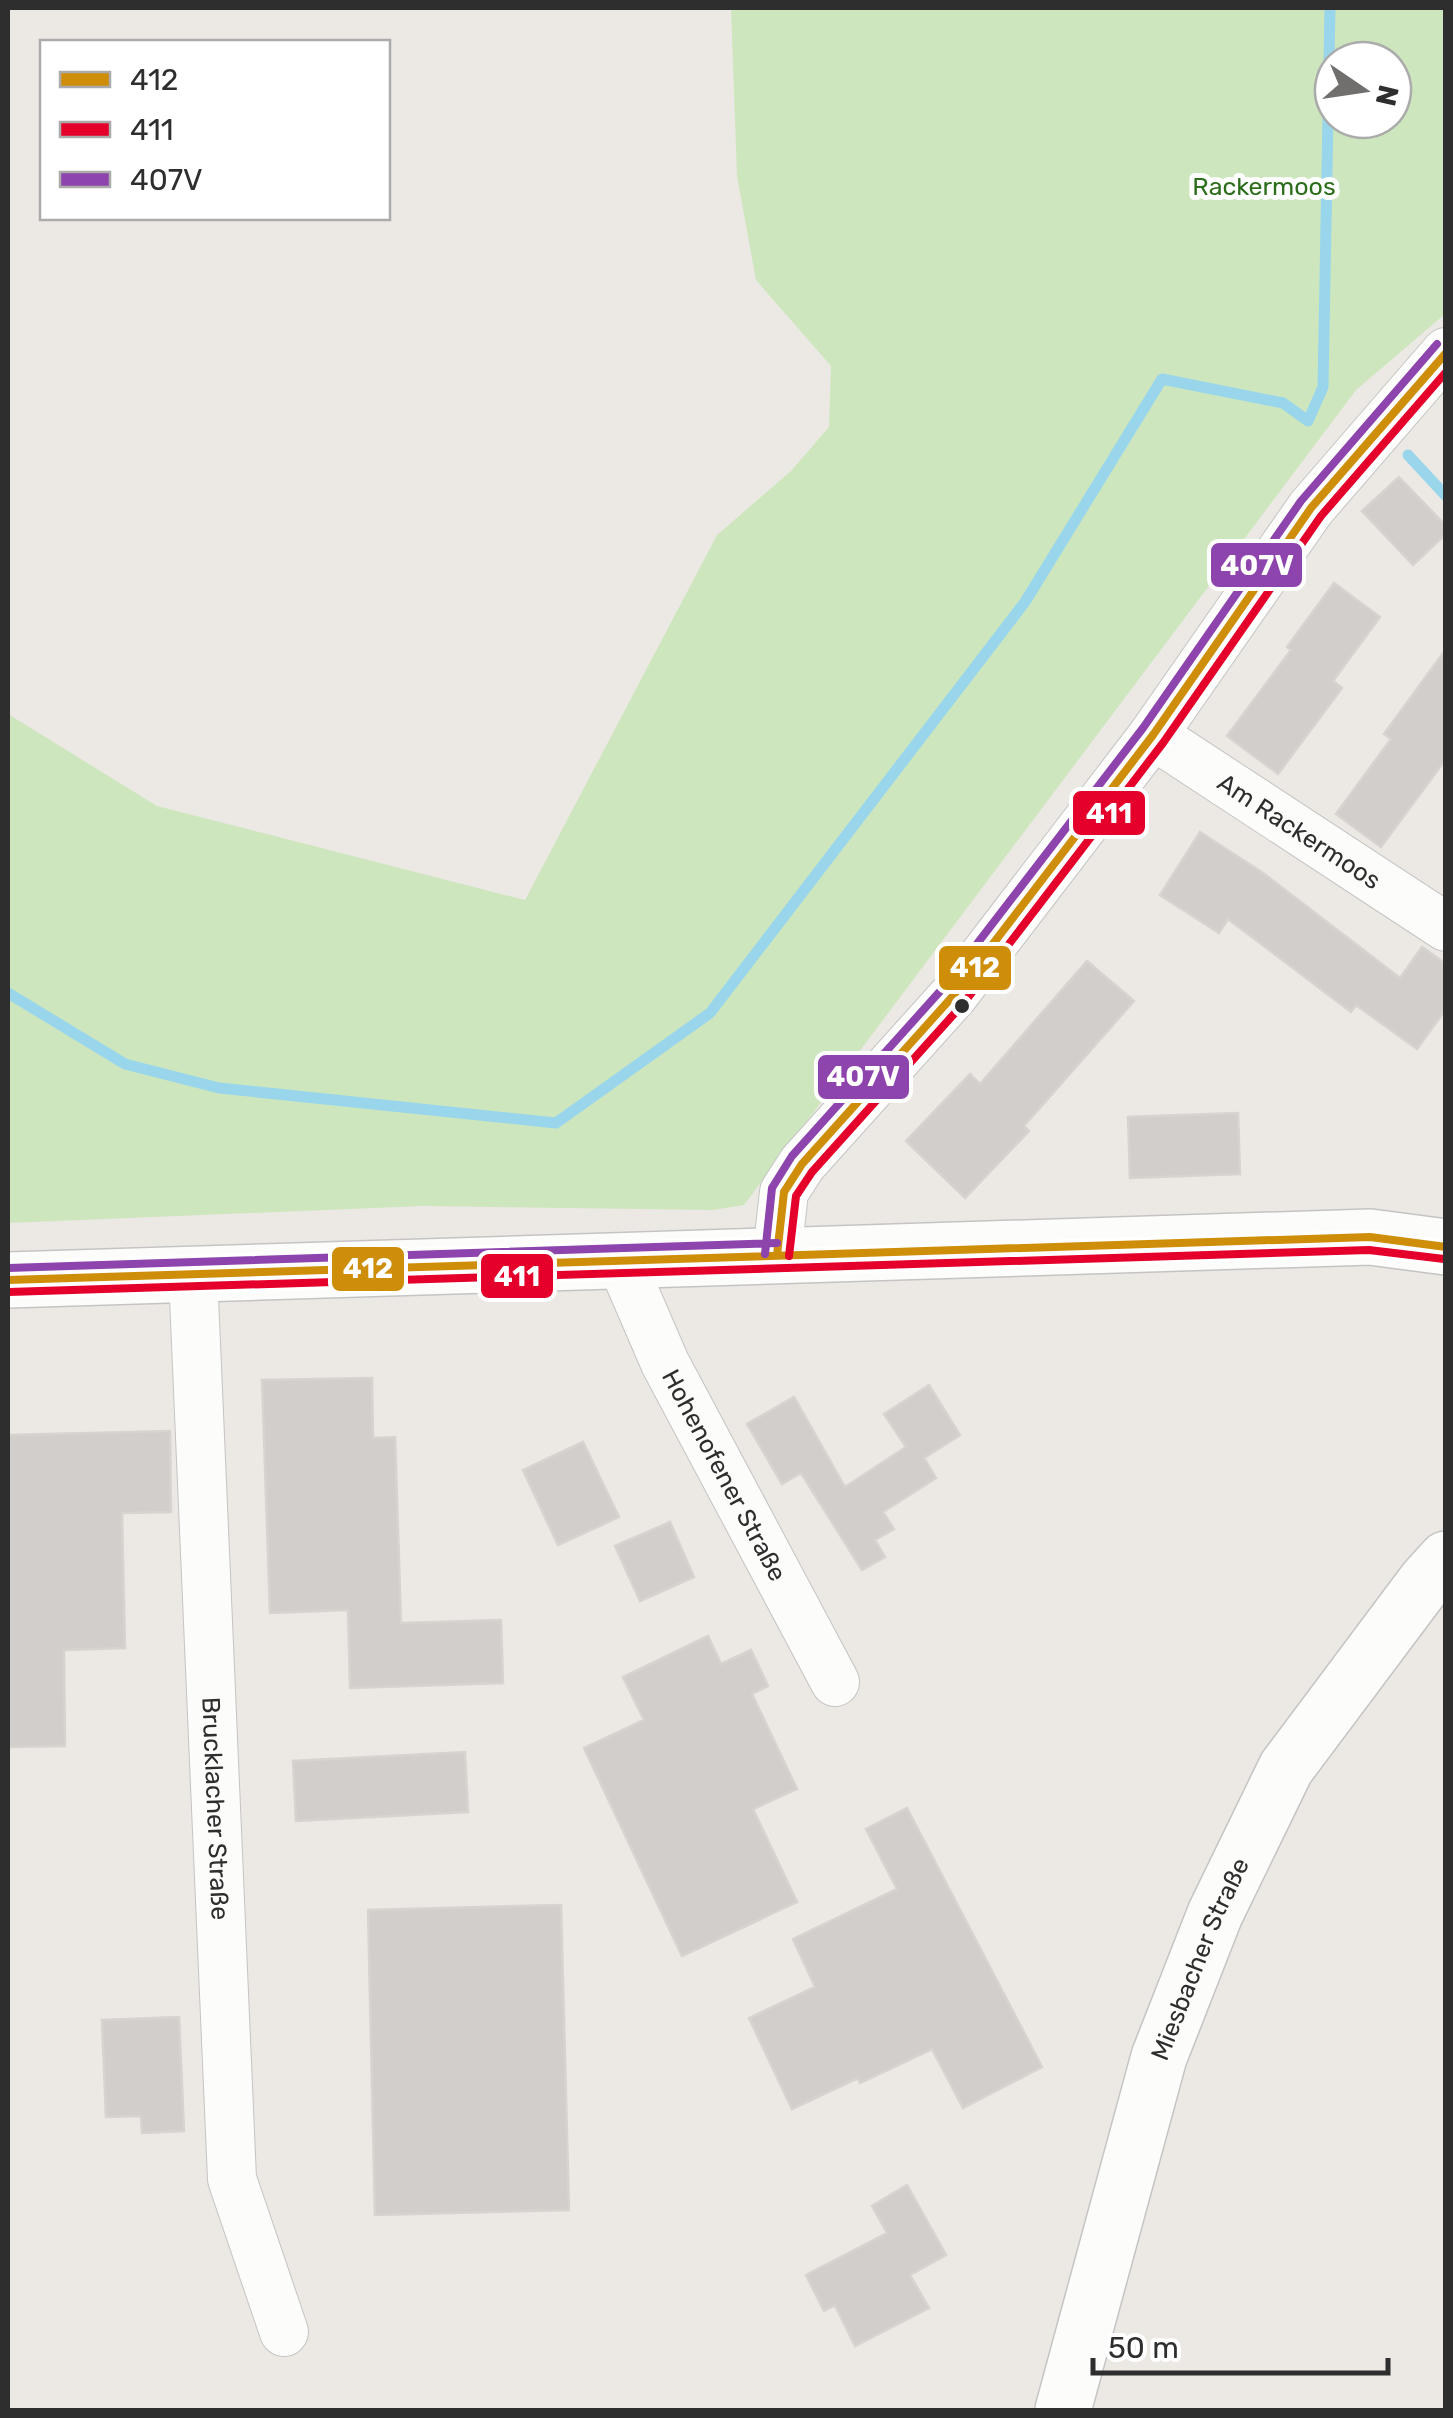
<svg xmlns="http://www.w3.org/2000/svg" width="1453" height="2418" viewBox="0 0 1453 2418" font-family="Rubik,sans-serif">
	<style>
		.green { fill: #cee6be; fill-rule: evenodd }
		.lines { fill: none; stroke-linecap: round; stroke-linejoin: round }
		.stream { stroke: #99d6ec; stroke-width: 11 }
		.building { fill: #d1cecb; stroke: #d7d4d0; stroke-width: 2.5 }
		.street-casing { stroke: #c5c4c5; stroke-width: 50 }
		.secondary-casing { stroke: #c5c4c5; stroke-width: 58 }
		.street { stroke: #fcfcfb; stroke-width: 48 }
		.secondary { stroke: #fcfcfb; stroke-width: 55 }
		.bus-1-casing { stroke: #fff; stroke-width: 15 }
		.bus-2-casing { stroke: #fff; stroke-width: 15 }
		.bus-3-casing { stroke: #fff; stroke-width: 15 }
		.bus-1 { stroke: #cf8e09; stroke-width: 8 }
		.bus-2 { stroke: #e4002b; stroke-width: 8 }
		.bus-3 { stroke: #8e44ad; stroke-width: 8 }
		.bus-dot { fill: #2e2e2e; stroke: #fff; stroke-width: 4 }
		.labels { text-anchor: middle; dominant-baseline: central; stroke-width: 10; stroke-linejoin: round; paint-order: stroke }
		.park-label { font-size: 25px; fill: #2c6e1b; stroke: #fff }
		.street-label { font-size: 25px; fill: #2e2e2e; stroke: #fff }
		.line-badge { stroke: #fff; stroke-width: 4 }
		.badge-label { font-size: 28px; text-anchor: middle; font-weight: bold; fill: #fff }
	</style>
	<rect width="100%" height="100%" fill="#ece8e4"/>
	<!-- green -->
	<path class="green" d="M731,8H1445V314L1356,390L744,1205L713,1210L423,1206L8,1223V714L157,806L525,900L717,535L791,471L829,427L831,366L756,280L737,176ZM1333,60H1393V120H1333Z"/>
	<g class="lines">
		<!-- stream -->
		<path class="stream" d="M1408,455L1446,496
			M8,993L125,1064L219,1088L556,1123L710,1013L1025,602L1162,379L1283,403L1308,421L1323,387L1330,8"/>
	</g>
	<!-- building -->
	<path class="building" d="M1399,477L1446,526V534L1413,565L1362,511Z
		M1334,583L1380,617L1333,681L1342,688L1278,774L1227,736L1291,650L1287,647Z
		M1446,649V759L1381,847L1336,814L1391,739L1384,734Z
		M1200,832L1263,873L1400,978L1422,947L1446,964V1009L1417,1049L1356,1005L1351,1012L1228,919L1219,933L1160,895Z
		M1087,961L1134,1001L1024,1126L1029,1131L965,1198L906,1141L970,1074L980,1084Z
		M1238,1113L1240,1174L1130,1178L1128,1117Z
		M372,1378L373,1438L395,1437L401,1623L501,1620L503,1683L350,1688L348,1610L270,1613L262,1380Z
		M929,1385L960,1435L924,1458L936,1478L883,1512L894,1529L875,1540L885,1557L862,1570L801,1473L782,1484L747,1424L794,1397L845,1487L906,1447L884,1414Z
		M170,1431L171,1512L122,1513L125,1648L64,1650L65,1746L8,1747V1435Z
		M583,1442L619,1517L558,1545L523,1470Z
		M670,1522L694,1577L640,1601L615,1546Z
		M708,1636L721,1664L751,1650L768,1686L752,1694L797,1789L753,1809L797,1902L682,1956L584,1748L644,1720L623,1677Z
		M465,1752L468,1812L296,1821L293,1761Z
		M907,1808L1042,2067L963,2108L932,2049L860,2083L858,2078L792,2109L749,2018L815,1987L793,1939L897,1889L866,1829Z
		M561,1905L569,2210L375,2215L368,1910Z
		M179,2017L184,2131L142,2133L141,2116L106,2117L102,2020Z
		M907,2185L946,2255L910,2275L929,2308L855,2346L835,2305L824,2311L806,2275L887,2233L872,2206Z"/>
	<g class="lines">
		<defs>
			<g id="street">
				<path id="s1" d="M1153,735L1446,927"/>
				<path d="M777,1255L784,1192L802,1164L953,996L1153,735L1311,508L1446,352"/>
				<path id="s2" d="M621,1261L665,1363L835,1682"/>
				<path id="s3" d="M193,1274L232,2179L284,2332"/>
			</g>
			<g id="secondary">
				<path d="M8,1280L1370,1237L1446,1247"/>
				<path id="s4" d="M1063,2410L1159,2057L1215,1914L1286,1768L1426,1581L1446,1559"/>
			</g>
		</defs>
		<!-- street casing -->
		<use href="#street" class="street-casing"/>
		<!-- secondary casing -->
		<use href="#secondary" class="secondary-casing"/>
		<!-- street -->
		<use href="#street" class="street"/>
		<!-- secondary -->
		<use href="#secondary" class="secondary"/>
		<defs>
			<path id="bus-1" d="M777,1255L784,1192L802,1164L953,996L1153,735L1311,508L1446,353
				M8,1280L1370,1237L1446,1247"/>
			<path id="bus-2" d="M789,1256L796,1196L812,1172L963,1004L1163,743L1321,516L1446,372
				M8,1292L1369,1250L1444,1259"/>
			<path id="bus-3" d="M765,1254L772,1188L792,1156L943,988L1143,728L1301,501L1437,344
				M8,1268L777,1243"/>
		</defs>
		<!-- bus-1 casing -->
		<use href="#bus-1" class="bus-1-casing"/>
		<!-- bus-2 casing -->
		<use href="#bus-2" class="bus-2-casing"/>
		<!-- bus-3 casing -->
		<use href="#bus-3" class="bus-3-casing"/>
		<!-- bus-1 -->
		<use href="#bus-1" class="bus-1"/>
		<!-- bus-2 -->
		<use href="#bus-2" class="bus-2"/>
		<!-- bus-3 -->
		<use href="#bus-3" class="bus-3"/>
	</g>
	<!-- markers -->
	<circle class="bus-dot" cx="962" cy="1006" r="9"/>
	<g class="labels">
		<!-- park labels -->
		<g class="park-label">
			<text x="1264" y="186">Rackermoos</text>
		</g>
		<!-- street labels -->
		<g class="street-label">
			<text stroke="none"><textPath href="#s1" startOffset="175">Am Rackermoos</textPath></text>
			<text stroke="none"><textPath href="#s2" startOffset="238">Hohenofener Straße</textPath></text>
			<text stroke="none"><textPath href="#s3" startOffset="535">Brucklacher Straße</textPath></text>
			<text stroke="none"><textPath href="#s4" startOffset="472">Miesbacher Straße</textPath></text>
		</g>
	</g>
	<g class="line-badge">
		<rect x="1209" y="541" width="95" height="48" rx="10" fill="#8e44ad"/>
		<rect x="1071" y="789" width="76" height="48" rx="10" fill="#e4002b"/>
		<rect x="937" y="944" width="76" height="48" rx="10" fill="#cf8e09"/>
		<rect x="816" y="1053" width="95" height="48" rx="10" fill="#8e44ad"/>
		<rect x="330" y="1245" width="76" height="48" rx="10" fill="#cf8e09"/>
		<rect x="479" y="1252" width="76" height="48" rx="10" fill="#e4002b"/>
	</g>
	<g class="badge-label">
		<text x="1257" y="575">407V</text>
		<text x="1109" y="823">411</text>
		<text x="975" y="977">412</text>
		<text x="863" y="1086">407V</text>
		<text x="368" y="1278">412</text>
		<text x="517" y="1286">411</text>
	</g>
	<!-- border -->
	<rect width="1453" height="2418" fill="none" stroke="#2e2e2e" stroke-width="20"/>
	<!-- legend -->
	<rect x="40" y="40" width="350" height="180" fill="#ffffff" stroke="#ababab" stroke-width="2.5"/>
	<rect x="60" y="72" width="50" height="15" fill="#cf8e09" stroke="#ababab" stroke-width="2.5"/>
	<text x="130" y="90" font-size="30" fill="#2e2e2e">412</text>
	<rect x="60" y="122" width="50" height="15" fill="#e4002b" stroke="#ababab" stroke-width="2.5"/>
	<text x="130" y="140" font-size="30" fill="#2e2e2e">411</text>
	<rect x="60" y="172" width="50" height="15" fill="#8e44ad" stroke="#ababab" stroke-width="2.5"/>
	<text x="130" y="190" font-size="30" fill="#2e2e2e">407V</text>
	<!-- north arrow -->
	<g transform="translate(1363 90) rotate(103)"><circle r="48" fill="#ffffff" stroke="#ababab" stroke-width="2.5"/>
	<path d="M0-8L18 38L0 25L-18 38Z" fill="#706f6e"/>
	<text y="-15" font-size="28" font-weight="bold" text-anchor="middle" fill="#2e2e2e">N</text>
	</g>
	<!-- scale -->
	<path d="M1093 2358v15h295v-15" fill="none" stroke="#2e2e2e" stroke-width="5"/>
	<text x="1108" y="2358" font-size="30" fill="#2e2e2e" stroke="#ffffff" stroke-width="8" paint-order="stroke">50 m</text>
</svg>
